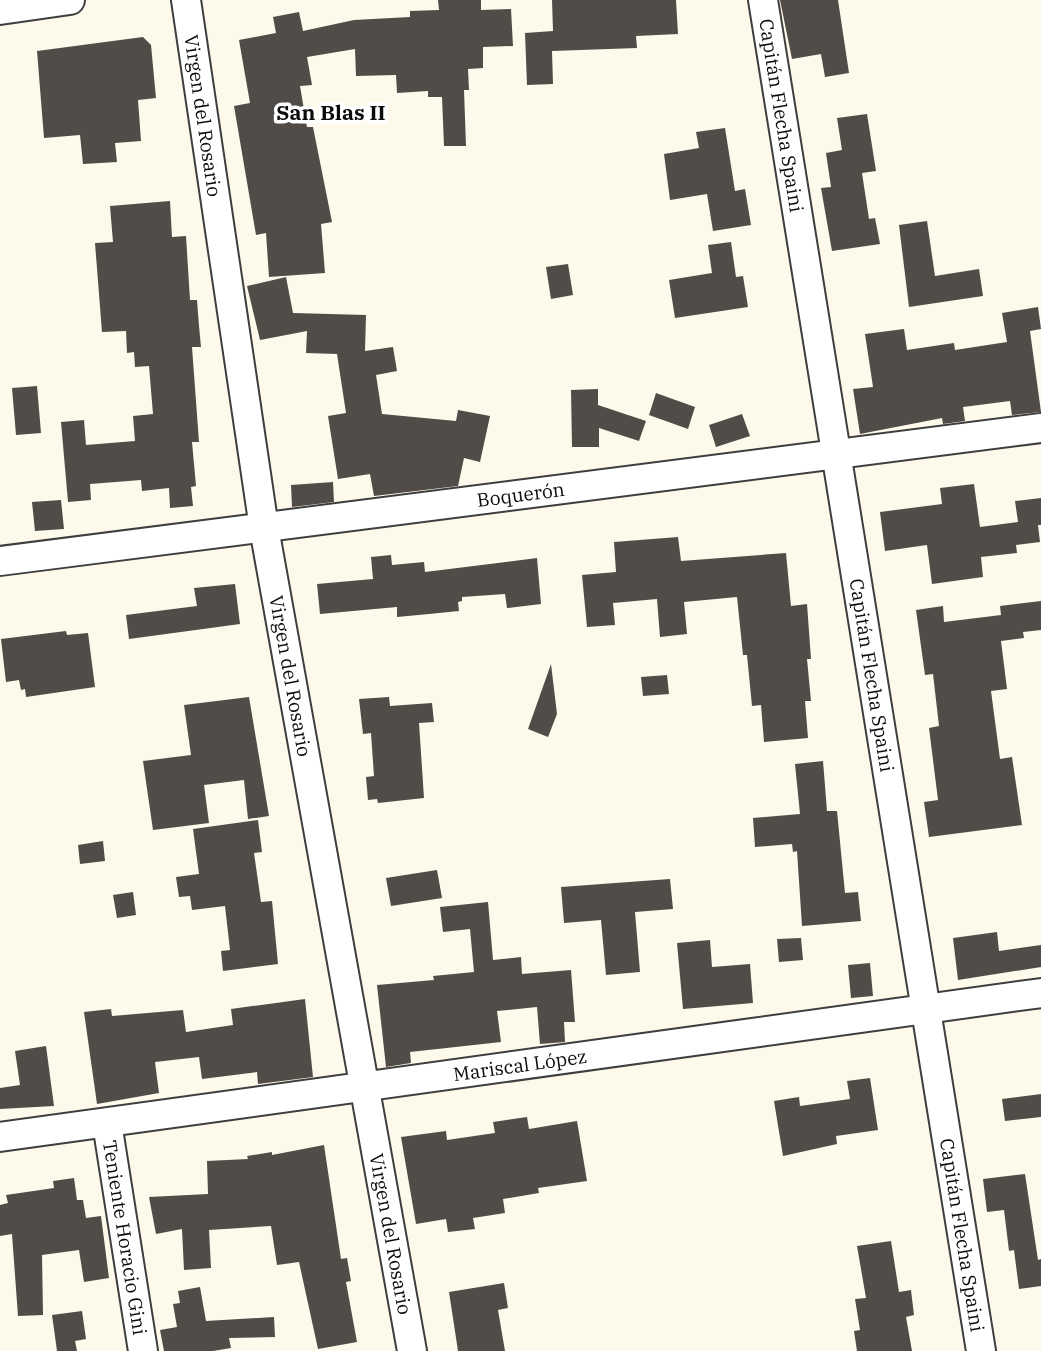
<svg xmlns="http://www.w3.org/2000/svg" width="1041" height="1351" viewBox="0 0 1041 1351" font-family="'IBM Plex Serif',serif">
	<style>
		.building { fill: #524c48 }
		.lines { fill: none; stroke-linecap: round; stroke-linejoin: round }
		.minor-casing { stroke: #3e3e3e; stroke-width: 32 }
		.minor { stroke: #fff; stroke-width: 28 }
		.labels { text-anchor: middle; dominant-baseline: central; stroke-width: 7; stroke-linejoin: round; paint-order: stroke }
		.street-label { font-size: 19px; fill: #0b0b0b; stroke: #fff }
		.neighbourhood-label { font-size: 21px; font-weight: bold; fill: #0b0b0b; stroke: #fff }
	</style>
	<rect width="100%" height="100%" fill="#fdf9eb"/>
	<!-- building -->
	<path class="building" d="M438,0H481V10L511,9L513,46L483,47V68L468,69L469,90H464L466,146H444L442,97H428V91L397,93L396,75L356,76L355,49L307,57L312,85L300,86L307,127H313L332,222L321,224L325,273L269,277L266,233L256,235L234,106L250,103L239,40L276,33L273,17L299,12L303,31L354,20L410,17V11L439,10Z
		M552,0H676L678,34L636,36L637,48L552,51L553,84L527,85L525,33L553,31Z
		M780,0H838L849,73L825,77L821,54L792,59Z
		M143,37L151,45L156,98L138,100L141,141L115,143L117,162L83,164L80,135L44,138L37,51Z
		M867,114L876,171L862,173L869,219L875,218L880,244L832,251L821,188L831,187L826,153L842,150L837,118Z
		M725,128L735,191L745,189L751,225L713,231L707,194L670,200L664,154L699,148L696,132Z
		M170,201L172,237L186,236L190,300H197L199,326L201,347H192L199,442H192L196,486L191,487L193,506L170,508L169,488L142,491L141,480L90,484L91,500L68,502L61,422L84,420L86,445L135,441L133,416L153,414L149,366L135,367L134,352L127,353L126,331L102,332L95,243L113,242L110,206Z
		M927,221L935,276L979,269L983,296L909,307L899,225Z
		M731,242L736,277L743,276L748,307L675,318L669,280L712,273L708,245Z
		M568,264L573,295L551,299L546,267Z
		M286,277L293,313L366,315L365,351L393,347L397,371L376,375L382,414L456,421L458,410L490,416L480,462L464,458L458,486L374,496L370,474L338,479L328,416L346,413L337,354L306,353L307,331L260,340L247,286Z
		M1038,307L1041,329L1030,331L1041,412L1012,415L1010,401L963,407L965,421L943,424L942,418L860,434L853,389L873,387L865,334L904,329L907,350L954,343L955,350L1007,342L1002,313Z
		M37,386L41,433L16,435L12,388Z
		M598,389V405L646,421L639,441L599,428V447H572L571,390Z
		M656,393L695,407L688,429L649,415Z
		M742,414L750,436L716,447L709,425Z
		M333,482L334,502L292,507L291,485Z
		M974,484L980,527L1018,522L1015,501L1041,498V525H1038L1040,542L1016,545L1017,553L981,557L983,577L932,584L927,545L885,551L880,512L942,504L940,488Z
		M61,500L64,529L35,531L32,502Z
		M678,537L681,561L786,553L791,606L807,604L811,659H807L811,701H805L808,738L764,742L761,705L752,706L747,655H743L737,597L684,602L687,634L660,637L657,599L613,603L615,625L587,627L582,575L616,572L614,542Z
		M391,555L392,565L424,562L425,572L537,558L541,604L507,608L505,594L462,597V601L458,602L459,611L429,614L397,617V607L320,614L317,584L373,579L371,557Z
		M235,584L240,624L129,639L126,615L197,606L194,588Z
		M1041,601V630L1023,632L1024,638L1001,641L1007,689L991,691L1000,759L1012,757L1022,825L929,837L924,802L938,800L929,728L939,726L933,674L925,675L916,610L943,606L944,622L1001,615L1000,606Z
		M66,631L67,635L88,633L95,687L26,697L25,689L21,690L19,680L6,682L1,639Z
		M551,664L557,714L548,737L528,729Z
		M667,675L669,694L643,696L641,677Z
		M249,697L269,816L248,819L244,780L204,785L209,823L153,830L143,761L191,755L184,705Z
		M389,697L390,706L432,703L434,722L419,723L424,798L378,803L377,799L368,800L366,777L374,776L371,733L363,734L359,699Z
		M823,761L827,811H837L845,893L858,892L861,921L802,926L797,851L793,852L792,844L755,847L753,818L800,814L795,764Z
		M258,820L262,852L254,853L261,902L272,901L278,964L223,971L221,951L230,950L225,906L192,910L190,896L179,897L176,877L199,874L193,829Z
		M103,841L105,861L80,864L78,845Z
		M437,870L442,898L391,906L386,878Z
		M670,879L673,909L635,912L640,972L606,975L601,920L564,923L561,887Z
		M133,892L136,915L117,918L113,895Z
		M488,902L493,960L521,957L522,974L571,970L575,1022H564L565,1042L540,1044L537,1007L497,1011L501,1042L410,1052L411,1063L386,1067L377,985L434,980L433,976L474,972L470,929L443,932L440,907Z
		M997,932L999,951L1041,945V967L958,980L953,938Z
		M801,938L803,960L779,962L777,939Z
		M710,940L712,967L750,964L753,1003L683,1009L677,943Z
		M870,963L873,996L851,998L848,965Z
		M305,999L313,1077L258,1084L257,1072L202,1079L199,1057L155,1062L159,1093L97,1104L84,1012L111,1009L112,1016L183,1010L186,1032L233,1025L231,1009Z
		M46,1046L54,1106L0,1109V1088L20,1085L15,1051Z
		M870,1078L878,1130L836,1136L837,1144L783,1156L774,1101L799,1097L800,1106L850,1099L847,1081Z
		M1041,1094V1117L1005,1121L1002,1099Z
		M527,1117L529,1129L577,1121L587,1181L538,1188L539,1193L503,1199L505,1213L473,1218L475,1229L448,1232L446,1219L416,1224L401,1137L446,1131L447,1140L495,1133L493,1122Z
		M324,1145L341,1259L347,1258L351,1281L346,1282L357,1342L318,1349L299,1262L277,1265L271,1226L209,1230L211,1268L184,1270L182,1229L156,1234L149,1197L208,1194L207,1161L248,1159L247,1156L272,1152V1155Z
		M1025,1174L1038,1260L1041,1259V1286L1019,1289L1014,1250L1009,1251L1004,1210L987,1212L983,1179Z
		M74,1178L77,1200H83L86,1218L101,1216L109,1278L84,1282L79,1250L42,1255L43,1315L18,1316L12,1234L0,1236V1205L8,1203L6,1195L54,1188L53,1181Z
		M891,1241L899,1292L911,1290L914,1315L906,1317L912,1351H857L854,1331L860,1330L855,1299L866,1298L857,1246Z
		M504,1283L508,1308L498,1310L505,1351H458L449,1292Z
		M200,1287L206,1321L274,1317L275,1337L229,1338L231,1348L213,1351H164L160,1330L177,1327L173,1304L180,1303L178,1291Z
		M82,1311L86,1339L75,1341L77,1351H57L52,1315Z"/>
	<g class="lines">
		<defs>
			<g id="minor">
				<path id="s1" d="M186,0L264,528L412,1351"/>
				<path id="s2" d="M763,0L981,1351"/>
				<path d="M0,10L70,0"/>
				<path id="s3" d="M0,561L1041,428"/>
				<path id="s4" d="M107,1123L143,1351"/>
				<path id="s5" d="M0,1137L1041,993"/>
			</g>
		</defs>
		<!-- minor casing -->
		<use href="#minor" class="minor-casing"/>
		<!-- minor -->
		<use href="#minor" class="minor"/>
	</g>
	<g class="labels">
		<!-- street labels -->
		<g class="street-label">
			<text stroke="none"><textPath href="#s2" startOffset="117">Capitán Flecha Spaini</textPath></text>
			<text stroke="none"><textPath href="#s1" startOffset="117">Virgen del Rosario</textPath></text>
			<text stroke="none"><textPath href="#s3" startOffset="525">Boquerón</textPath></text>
			<text stroke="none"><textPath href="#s2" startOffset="684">Capitán Flecha Spaini</textPath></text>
			<text stroke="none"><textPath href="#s1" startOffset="684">Virgen del Rosario</textPath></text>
			<text stroke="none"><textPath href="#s5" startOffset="525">Mariscal López</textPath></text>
			<text stroke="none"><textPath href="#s1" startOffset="1251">Virgen del Rosario</textPath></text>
			<text stroke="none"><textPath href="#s2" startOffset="1251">Capitán Flecha Spaini</textPath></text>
			<text stroke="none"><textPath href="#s4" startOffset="116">Teniente Horacio Gini</textPath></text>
		</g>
		<!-- neighbourhood labels -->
		<g class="neighbourhood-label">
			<text x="331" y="112">San Blas II</text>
		</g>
	</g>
</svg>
